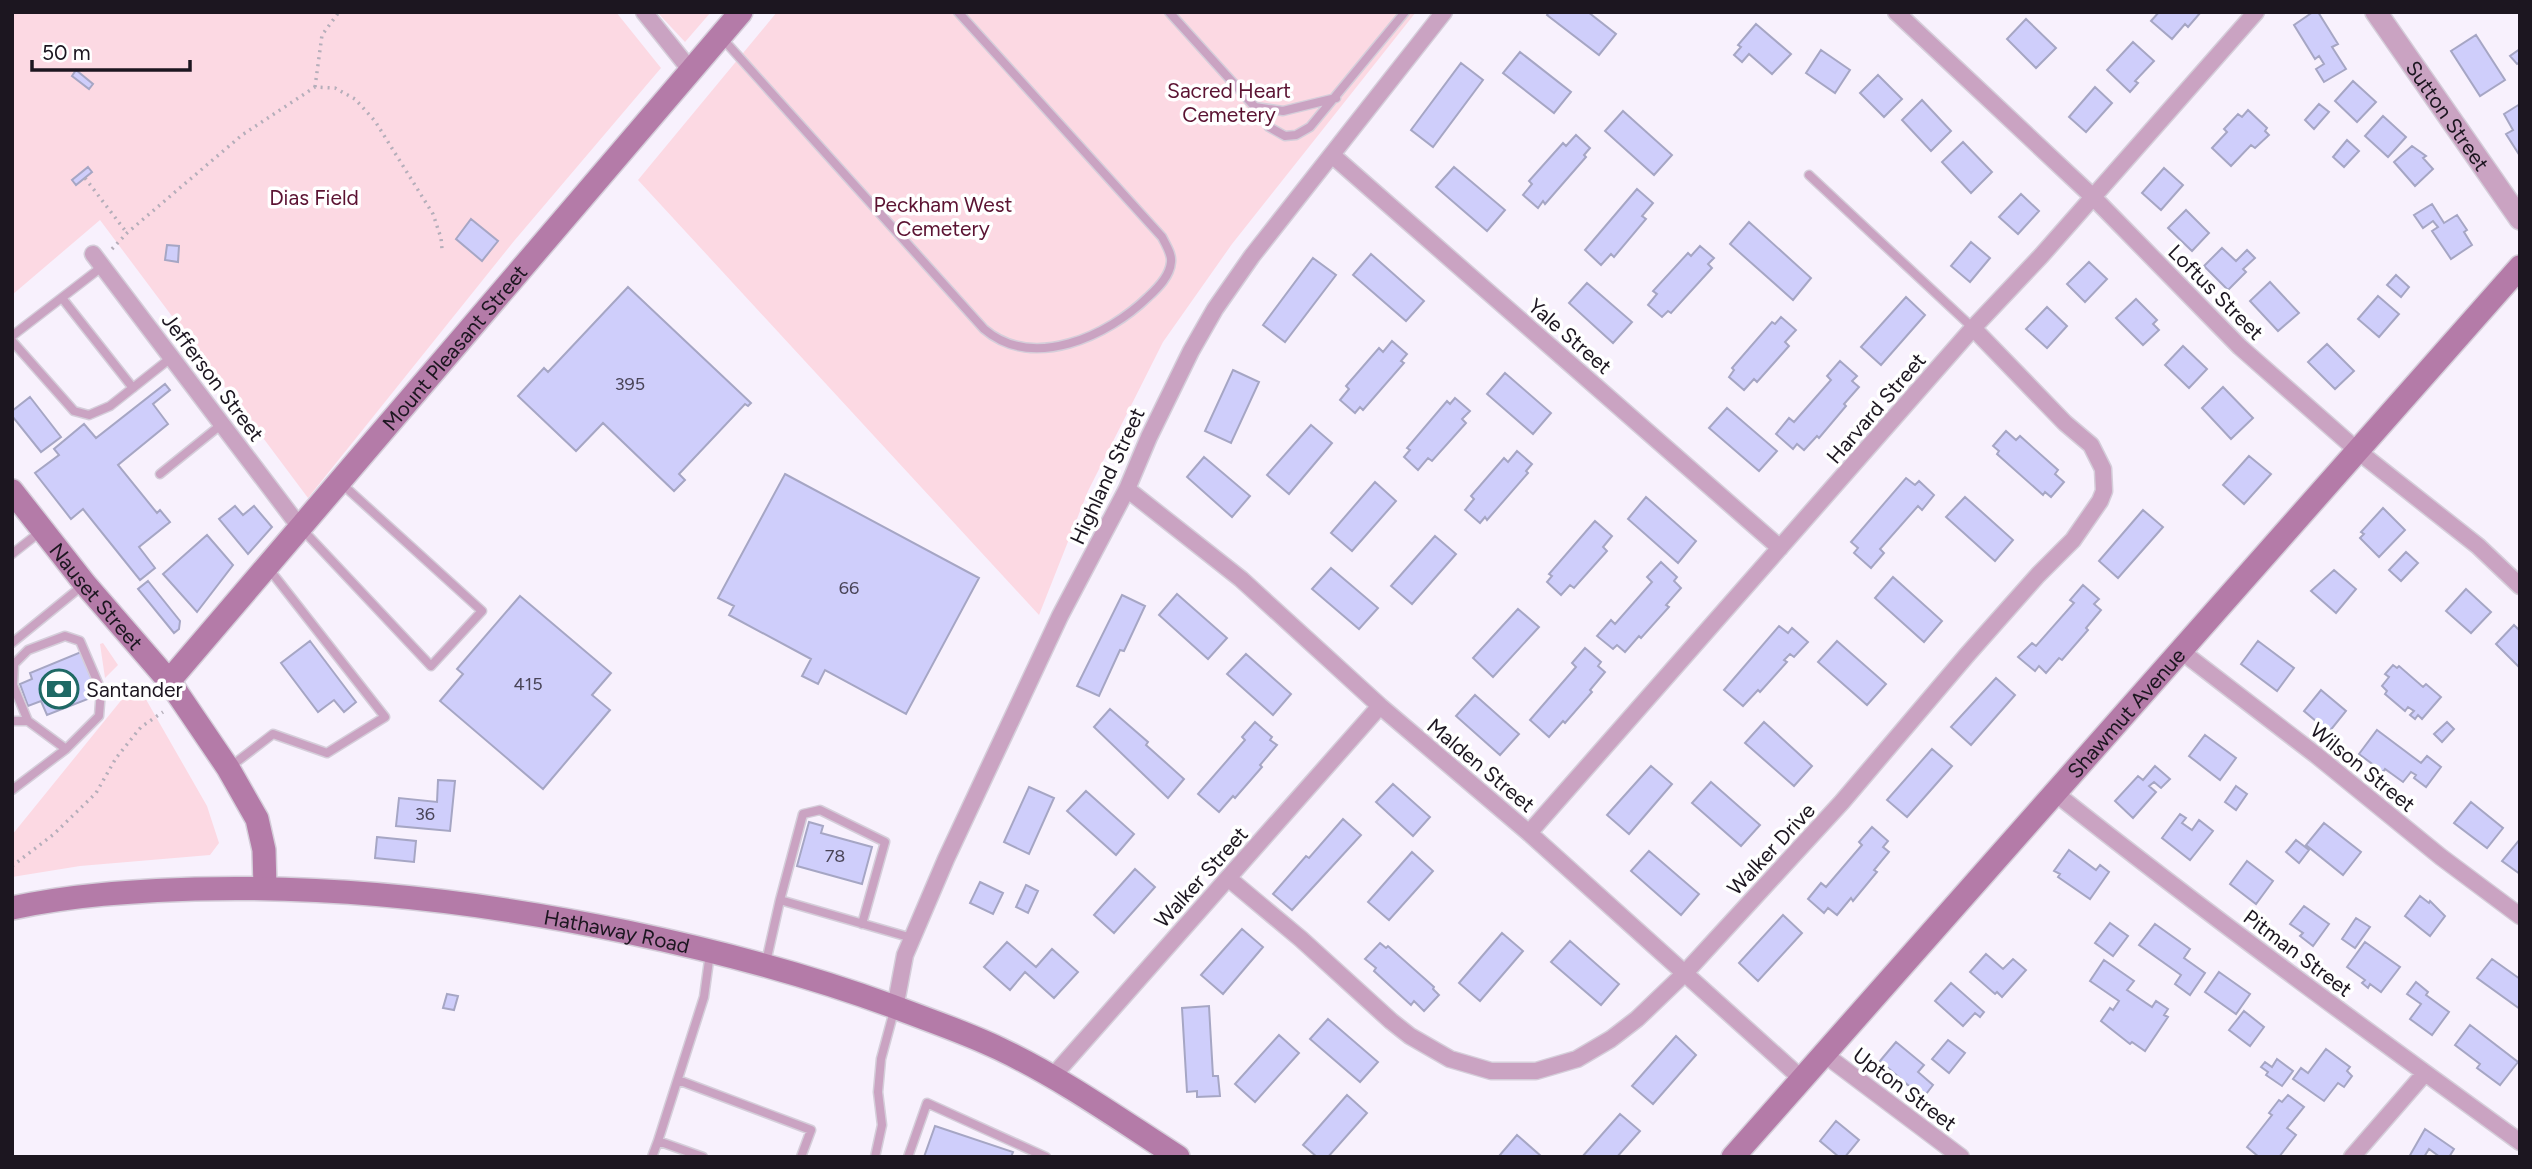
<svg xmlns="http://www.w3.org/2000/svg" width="2532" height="1169" viewBox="0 0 2532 1169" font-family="Figtree,sans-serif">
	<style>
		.green { fill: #fcd9e3 }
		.building { fill: #cfcefb; stroke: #a6a6c4; stroke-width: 2 }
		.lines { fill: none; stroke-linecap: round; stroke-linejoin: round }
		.service-casing { stroke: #d5ceda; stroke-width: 11 }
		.minor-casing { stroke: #d5ceda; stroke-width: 19 }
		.tertiary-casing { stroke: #d5ceda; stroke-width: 24 }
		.secondary-casing { stroke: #d5ceda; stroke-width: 26 }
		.path { stroke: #b5aeba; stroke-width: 3.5; stroke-dasharray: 2 5; stroke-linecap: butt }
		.service { stroke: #caa3c2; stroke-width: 8 }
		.minor { stroke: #caa3c2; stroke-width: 16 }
		.tertiary { stroke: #caa3c2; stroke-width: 21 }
		.secondary { stroke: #b47ba8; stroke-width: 23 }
		.labels { text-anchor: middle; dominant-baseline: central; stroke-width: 7; stroke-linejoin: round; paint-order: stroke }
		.number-label { font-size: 18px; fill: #494457 }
		.park-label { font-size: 21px; fill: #5b1332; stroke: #fff }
		.street-label { font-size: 21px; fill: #1c1620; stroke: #fff }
		.poi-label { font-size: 21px; fill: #1c1620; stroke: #fff; text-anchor: start }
	</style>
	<rect width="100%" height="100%" fill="#f8f1fd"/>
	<!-- green -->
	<path class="green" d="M12,12H616L661,68L514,241L308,498L100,220L12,295Z
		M657,12H711L685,42Z
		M777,12H1416L1232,244L1163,342L1088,491L1039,615L638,180Z
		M103,643L118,665L105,678L100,644Z
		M136,682L207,806L219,843L210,855L80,866L12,877V835Z"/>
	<!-- building -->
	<path class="building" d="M1549,12H1588L1616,34L1599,55L1547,15Z
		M2159,12H2201L2188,27L2185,24L2172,39L2151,21Z
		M2313,12H2318L2338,44L2332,47L2346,69L2324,82L2316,69L2324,64L2319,56L2315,59L2294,25Z
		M2026,19L2056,48L2036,68L2007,39Z
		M1756,24L1791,54L1772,74L1749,54L1742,62L1734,55L1741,47L1738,45Z
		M2476,35L2505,80L2480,96L2451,51Z
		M2133,42L2154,61L2135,81L2138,83L2130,92L2107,70Z
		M2520,49V62L2517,64L2510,56Z
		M1821,50L1850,70L1835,93L1806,73Z
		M1520,52L1571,92L1554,113L1503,73Z
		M1461,63L1483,80L1433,147L1411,130Z
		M76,70L93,84L89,89L72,76Z
		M1878,75L1902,99L1884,117L1860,93Z
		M2353,81L2376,102L2357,122L2335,101Z
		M2095,87L2112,103L2086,132L2069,117Z
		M1922,100L1951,131L1931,151L1902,120Z
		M2319,104L2329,112L2314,129L2305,120Z
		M2520,104V156L2506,134L2513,130L2504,114Z
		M2248,110L2267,128L2265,131L2269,135L2255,148L2251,145L2231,166L2212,148L2227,132L2224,129L2238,114L2242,117Z
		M1623,111L1672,155L1654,175L1605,131Z
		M2383,116L2406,137L2388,157L2365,136Z
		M1576,135L1590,148L1584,155L1586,157L1545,204L1543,201L1538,208L1523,195L1532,184L1529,181L1563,143L1566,146Z
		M2347,140L2359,151L2344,167L2333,157Z
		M1963,142L1992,172L1971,193L1942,162Z
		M2412,146L2426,156L2423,158L2433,169L2415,186L2394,162Z
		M88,167L92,172L76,185L72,180Z
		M1454,167L1505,210L1487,231L1436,187Z
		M2164,168L2183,185L2161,210L2142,193Z
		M1637,189L1653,203L1642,216L1646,219L1614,257L1611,254L1601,265L1585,250Z
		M2021,194L2039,211L2018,234L1999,217Z
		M2432,204L2444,223L2457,215L2467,230L2464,232L2472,245L2451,259L2432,231L2438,227L2433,221L2423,228L2414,215Z
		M2186,210L2209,233L2192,251L2168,228Z
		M471,219L498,241L482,261L456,239Z
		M1749,222L1811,278L1793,300L1730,244Z
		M1971,242L1990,258L1970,282L1951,266Z
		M167,245L179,246L178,262L165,260Z
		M1700,246L1714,258L1708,264L1712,268L1671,313L1668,311L1662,317L1648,305L1657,294L1653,291L1688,253L1691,256Z
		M2222,248L2236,261L2247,250L2255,258L2243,269L2246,272L2228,290L2204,266Z
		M1371,254L1424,301L1406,321L1353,275Z
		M1313,258L1336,275L1285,342L1263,325Z
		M2089,262L2107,279L2085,302L2067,284Z
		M2396,275L2409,287L2401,297L2387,285Z
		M2270,282L2299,313L2278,331L2250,301Z
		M1587,283L1632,322L1613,343L1569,303Z
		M628,287L751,403L748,406L745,404L679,474L685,480L674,491L603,423L576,451L518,396L544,368L548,372Z
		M2378,296L2399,314L2379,337L2358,319Z
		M1906,297L1925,315L1881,365L1861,347Z
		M2136,299L2157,320L2153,324L2159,330L2143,345L2116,318Z
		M2047,307L2067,326L2047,348L2026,329Z
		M1781,317L1796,330L1785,342L1789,346L1757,382L1754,379L1744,390L1729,377L1734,370L1732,368L1772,322L1775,324Z
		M1392,341L1407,354L1401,361L1404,363L1363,410L1360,407L1355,413L1340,400L1349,389L1346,386L1379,348L1383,352Z
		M2327,344L2354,371L2335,389L2308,362Z
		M2183,346L2207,369L2189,388L2165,365Z
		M1840,361L1857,376L1852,381L1859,387L1844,404L1846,406L1819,438L1817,436L1804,450L1797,444L1793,449L1776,434L1789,418L1794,422L1831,380L1827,376Z
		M1233,370L1259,382L1231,443L1205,431Z
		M1505,373L1551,413L1533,434L1487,394Z
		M165,384L170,390L153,404L168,424L118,465L157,513L160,510L170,522L139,547L155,568L140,580L83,509L71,519L35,473L59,455L54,449L84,424L96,438Z
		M2223,387L2253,418L2231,439L2202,408Z
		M30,397L61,437L41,452L12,416V411Z
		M1455,398L1470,411L1462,419L1466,423L1432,461L1428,458L1418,470L1404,457L1410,450L1407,448L1447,401L1450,404Z
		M1727,408L1777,451L1759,471L1709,428Z
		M1311,425L1332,443L1289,494L1267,475Z
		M2006,431L2016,440L2020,436L2058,470L2055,474L2064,482L2051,497L2045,492L2043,495L1997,454L1999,451L1993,446Z
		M1517,451L1532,464L1526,471L1528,473L1487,520L1485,517L1480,523L1465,510L1474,499L1471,496L1504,458L1508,462Z
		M2249,456L2271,474L2244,504L2223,485Z
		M1204,457L1250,496L1232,517L1187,477Z
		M785,474L979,578L906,714L825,670L818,684L802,676L811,659L729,615L734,606L718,598Z
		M1906,478L1915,485L1919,481L1934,495L1922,510L1918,506L1880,549L1884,553L1871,568L1854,553L1858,548L1851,542Z
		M1375,482L1396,501L1352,551L1331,533Z
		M1646,497L1696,541L1678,563L1628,519Z
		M1965,497L2013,540L1995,561L1946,517Z
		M235,506L243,515L254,506L272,527L248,554L219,519Z
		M2383,508L2405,530L2379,557L2360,538L2364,534L2361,532Z
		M2143,510L2163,527L2118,578L2099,561Z
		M1595,521L1612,536L1603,547L1607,551L1574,588L1570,585L1561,595L1547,582L1552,576L1549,574Z
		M207,535L233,565L197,612L163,574Z
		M1435,536L1456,554L1412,604L1391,586Z
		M2406,552L2418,563L2401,581L2389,570Z
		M1661,562L1677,577L1674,581L1681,588L1666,605L1669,607L1641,638L1639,636L1625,652L1617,645L1613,649L1597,636L1611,620L1615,624L1652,582L1647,577Z
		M1331,568L1378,608L1359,629L1312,589Z
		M2334,570L2356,589L2336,613L2311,591Z
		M1893,577L1942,621L1924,642L1875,598Z
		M148,581L180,621L179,629L174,633L138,589Z
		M2083,585L2099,599L2094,604L2101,610L2086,628L2088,630L2062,660L2059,658L2046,673L2039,666L2035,671L2018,657L2032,643L2036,646L2074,603L2070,600Z
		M2466,589L2491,612L2471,633L2446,611Z
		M1177,594L1227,638L1208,659L1159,615Z
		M1122,595L1145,606L1124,651L1120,650L1099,696L1077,686Z
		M520,596L611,673L592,695L610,710L543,789L440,701L463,674L457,669Z
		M1518,609L1539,627L1493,677L1473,658Z
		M2514,625L2520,631V668L2496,644Z
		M1779,626L1788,633L1792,628L1808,642L1794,657L1790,654L1784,660L1787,662L1760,692L1758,690L1743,706L1724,690Z
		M310,641L356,702L344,712L334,700L318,712L281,663Z
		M1837,641L1886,684L1867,705L1818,662Z
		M2258,641L2294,668L2277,691L2241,664Z
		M1585,648L1601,662L1598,666L1605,672L1590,690L1592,692L1565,723L1563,721L1549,737L1530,720L1576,667L1572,663Z
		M81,652L98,695L47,715L41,701L28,706L20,684L32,679L30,673Z
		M1246,654L1291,694L1273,715L1227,674Z
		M2393,665L2397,668L2399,666L2423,687L2426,684L2441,697L2422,719L2418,715L2415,719L2410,715L2414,711L2408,707L2405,711L2385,694L2387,691L2382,686L2389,677L2385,674Z
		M1996,678L2015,695L1971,745L1951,727Z
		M2321,690L2346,711L2329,732L2304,711Z
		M1475,695L1519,734L1500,755L1456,716Z
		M1110,709L1148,742L1146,745L1184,779L1168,798L1094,727Z
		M1255,722L1272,737L1270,740L1277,745L1260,765L1262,767L1235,798L1233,796L1219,812L1198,794L1245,740L1242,737Z
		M1764,722L1812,766L1794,786L1745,743Z
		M2447,722L2454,729L2442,742L2434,734Z
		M2377,730L2421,763L2427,756L2441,767L2426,787L2414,778L2416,775L2411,772L2403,782L2385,769L2383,772L2359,754Z
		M2205,735L2236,758L2220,780L2189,756Z
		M1932,749L1952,766L1907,817L1887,800Z
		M1651,766L1672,784L1629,834L1607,815Z
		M2155,766L2170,779L2161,788L2154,782L2149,786L2156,792L2133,818L2115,801L2138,776L2143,780Z
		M438,780L455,781L450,831L396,826L399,798L437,802Z
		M1711,782L1760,825L1741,846L1692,803Z
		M1393,784L1430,817L1413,836L1376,802Z
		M2236,786L2247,794L2236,810L2225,802Z
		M1029,787L1054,798L1029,854L1004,842Z
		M1086,791L1134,834L1116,855L1067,811Z
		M2471,802L2503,828L2487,848L2454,823Z
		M2180,814L2186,818L2182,823L2192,830L2199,820L2213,831L2190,860L2162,838Z
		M1343,819L1361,835L1292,910L1273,894L1306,856L1309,858Z
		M809,822L823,826L821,833L872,847L862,884L797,866Z
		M2324,823L2361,852L2343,875L2306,845Z
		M1872,827L1888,841L1883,847L1889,852L1874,870L1877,872L1853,901L1851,898L1837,915L1828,908L1824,913L1808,899L1821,883L1826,887L1862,845L1859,842Z
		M377,837L416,841L414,862L375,858Z
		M2520,839V874L2502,861Z
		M2296,840L2309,850L2299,863L2286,852Z
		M2069,850L2096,870L2100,865L2109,872L2090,899L2058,877L2060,874L2054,871Z
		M1649,851L1699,894L1681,915L1631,871Z
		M1412,852L1433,871L1389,920L1368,902Z
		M2247,861L2273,881L2256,904L2230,884Z
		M1135,869L1155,887L1114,933L1094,915Z
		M980,882L1003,893L993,914L970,903Z
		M1026,885L1038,891L1028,913L1016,907Z
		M2420,896L2429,903L2430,901L2445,916L2430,936L2405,916Z
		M2304,906L2329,924L2313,946L2300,936L2303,933L2290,924Z
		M1783,915L1802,933L1758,981L1739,963Z
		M2356,918L2370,927L2355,948L2342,939Z
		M2110,923L2128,936L2113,956L2095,943Z
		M2155,924L2190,949L2184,958L2205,973L2190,995L2175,984L2181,975L2139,945Z
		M1242,929L1263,947L1223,994L1201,975Z
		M1502,933L1523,951L1480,1001L1459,983Z
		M1570,941L1619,984L1601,1005L1551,962Z
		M1007,942L1036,967L1052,949L1078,972L1054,998L1025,972L1010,990L984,967Z
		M2365,942L2400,967L2381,992L2370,984L2368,988L2362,983L2365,980L2347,967Z
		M1380,943L1386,948L1388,946L1434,987L1433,989L1439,995L1424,1011L1414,1001L1411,1005L1374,971L1376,968L1365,959Z
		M1986,954L2003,969L2013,959L2026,970L2002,997L1997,992L1995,994L1970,972Z
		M2492,959L2520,979V1009L2477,978Z
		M2104,960L2134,981L2127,990L2152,1007L2156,1001L2168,1009L2164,1015L2168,1017L2145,1051L2132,1042L2130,1044L2101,1021L2110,1008L2113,1010L2119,1001L2090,981Z
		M2219,972L2250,994L2236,1014L2205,992Z
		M2416,982L2428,992L2426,995L2449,1012L2432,1035L2410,1019L2421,1004L2407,994Z
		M1951,983L1984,1012L1980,1017L1975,1013L1963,1026L1935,1001Z
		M447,994L458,996L454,1010L443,1008Z
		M1209,1006L1213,1076H1218L1220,1096L1197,1097V1091L1187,1092L1182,1008Z
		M2244,1011L2264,1027L2250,1046L2229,1030Z
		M1328,1019L1378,1062L1360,1082L1310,1039Z
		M2470,1025L2518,1062L2500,1085L2477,1068L2480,1064L2455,1045Z
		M1279,1035L1299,1053L1255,1102L1235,1084Z
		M1676,1036L1696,1055L1653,1104L1632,1086Z
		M1948,1040L1965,1053L1949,1073L1932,1059Z
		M1896,1042L1924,1065L1918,1072L1933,1085L1923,1098L1880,1061Z
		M2326,1049L2350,1067L2347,1071L2352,1076L2344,1087L2338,1083L2324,1101L2293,1079L2301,1068L2308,1073Z
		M2277,1059L2293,1071L2282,1086L2266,1075L2268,1072L2261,1067L2265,1062L2272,1067Z
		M1347,1095L1367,1113L1328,1157H1317L1303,1145Z
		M2288,1095L2304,1107L2287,1128L2296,1135L2279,1157H2259L2247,1147L2272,1115L2269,1113L2279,1100L2282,1102Z
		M1620,1114L1640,1131L1617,1157H1582Z
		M1836,1121L1859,1140L1845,1157H1839L1820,1141Z
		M935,1126L1013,1152L1011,1157H924Z
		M2425,1129L2454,1149L2449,1157H2440L2429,1149L2424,1157H2409Z
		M1517,1135L1542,1157L1499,1156Z"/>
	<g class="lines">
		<defs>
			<path id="service" d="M1169,12L1255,107
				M722,38L984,329C1033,371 1108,336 1148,297C1158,288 1170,276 1171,262C1172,254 1166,245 1162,237L958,12
				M1336,98L1283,111L1255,107L1269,127L1285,136L1296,135L1310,127L1405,12
				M1809,175L1973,328
				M62,298L133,388
				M12,336L103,266
				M12,341L74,411L89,415L110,406L172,357
				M160,474L222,424
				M301,528L431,666L482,611L342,484
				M12,554L40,532
				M12,643L82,586
				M12,721H28L66,749
				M230,767L273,734L327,753L385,717L269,569
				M12,790L66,749L99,716L101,690L80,641L65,636L57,639L28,650L14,664L13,685L28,721
				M780,900L803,814L820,810L885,842L862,924
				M766,962L780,900L912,938
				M678,1080L811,1130L801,1157
				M652,1157L658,1141
				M703,1157L658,1141L704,997L710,953
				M875,1157L882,1125L878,1092L881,1059L894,1011
				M908,1157L927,1103L1046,1157"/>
			<path id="minor" d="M644,12L692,72
				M1896,12L2092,196L2240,347L2359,452L2478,546L2520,586
				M1332,155L1780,548
				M93,254L299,526
				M1127,489L1241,579L1380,706L1529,833L1802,1079
				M2181,651L2316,755L2441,857L2520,916
				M2055,793C2207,914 2363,1028 2520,1142
				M1529,833L1973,328L2041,256L2256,12
				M1228,878L1301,939L1391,1021L1410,1036L1450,1059L1491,1071H1536L1577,1059L1611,1039L1637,1019L1684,974L1842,802L1967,655L2038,575L2073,540L2100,501L2104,491L2103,469L2091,445L2065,423L1973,328
				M895,1008L905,955L946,859L1060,616L1127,489L1149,437L1191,351L1215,309L1252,256L1444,12
				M1824,1054L1961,1157
				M1053,1076L1380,706
				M2352,1157L2425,1073"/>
			<g id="tertiary">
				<path id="s1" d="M2376,12L2520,219"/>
			</g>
			<g id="secondary">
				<path id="s2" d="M12,491L85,584L169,681L228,768L257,819L264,850L265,887"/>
				<path id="s3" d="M169,681L741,12"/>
				<path id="s4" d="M12,908C72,895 133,891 195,889C341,885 484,902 627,932C717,951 805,974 892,1006C928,1020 965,1032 1000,1049C1063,1079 1119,1119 1178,1157"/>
				<path id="s5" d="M1733,1157L2520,267"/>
			</g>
		</defs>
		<!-- service casing -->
		<use href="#service" class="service-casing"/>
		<!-- minor casing -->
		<use href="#minor" class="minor-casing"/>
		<!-- tertiary casing -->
		<use href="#tertiary" class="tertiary-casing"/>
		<!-- secondary casing -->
		<use href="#secondary" class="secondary-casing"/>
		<!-- path -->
		<path class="path" d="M315,87L322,35L339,12
			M85,178L127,233
			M112,249L127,233L242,135L315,87L335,88L355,99L375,121L433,214L441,238L442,249
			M12,866L54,834L96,793L116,758L141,727L163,712"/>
		<!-- service -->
		<use href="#service" class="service"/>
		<!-- minor -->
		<use href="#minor" class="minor"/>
		<!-- tertiary -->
		<use href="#tertiary" class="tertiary"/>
		<!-- secondary -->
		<use href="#secondary" class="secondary"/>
	</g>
	<!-- icons -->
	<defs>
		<symbol id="bank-ring" viewBox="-11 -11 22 22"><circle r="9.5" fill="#fff" stroke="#1f6964" stroke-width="1.5"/><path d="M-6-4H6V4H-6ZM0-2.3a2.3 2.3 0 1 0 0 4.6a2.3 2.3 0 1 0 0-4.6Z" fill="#1f6964"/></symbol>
	</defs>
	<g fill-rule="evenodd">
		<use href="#bank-ring" x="37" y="667" width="44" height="44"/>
	</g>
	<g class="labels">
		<!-- number labels -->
		<g class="number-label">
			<text x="630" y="384">395</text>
			<text x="849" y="588">66</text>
			<text x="528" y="684">415</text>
			<text x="425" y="814">36</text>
			<text x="835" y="856">78</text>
		</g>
		<!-- park labels -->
		<g class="park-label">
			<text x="1229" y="90">Sacred Heart<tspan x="1229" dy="24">Cemetery</tspan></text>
			<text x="314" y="197">Dias Field</text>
			<text x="943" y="204">Peckham West<tspan x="943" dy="24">Cemetery</tspan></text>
		</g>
		<!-- street labels -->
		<g class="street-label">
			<text stroke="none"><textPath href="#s1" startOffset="126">Sutton Street</textPath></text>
			<text transform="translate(2216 292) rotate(45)">Loftus Street</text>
			<text transform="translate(1570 336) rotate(41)">Yale Street</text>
			<text stroke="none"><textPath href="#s3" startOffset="439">Mount Pleasant Street</textPath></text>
			<text transform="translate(213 377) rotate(53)">Jefferson Street</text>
			<text transform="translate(1876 408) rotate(-49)">Harvard Street</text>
			<text transform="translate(1107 476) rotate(-65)">Highland Street</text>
			<text stroke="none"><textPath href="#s2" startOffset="135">Nauset Street</textPath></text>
			<text stroke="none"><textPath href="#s5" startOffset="593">Shawmut Avenue</textPath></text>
			<text transform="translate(1481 765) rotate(40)">Malden Street</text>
			<text transform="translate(2363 767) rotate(39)">Wilson Street</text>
			<text transform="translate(1771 849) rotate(-47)">Walker Drive</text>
			<text transform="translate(1201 877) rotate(-48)">Walker Street</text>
			<text stroke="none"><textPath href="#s4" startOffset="609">Hathaway Road</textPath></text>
			<text transform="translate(2298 953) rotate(37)">Pitman Street</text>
			<text transform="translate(1905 1089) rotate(37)">Upton Street</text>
		</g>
		<!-- poi labels -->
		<g class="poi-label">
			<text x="86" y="689">Santander</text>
		</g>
	</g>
	<!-- border -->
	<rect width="2532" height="1169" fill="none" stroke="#1c1620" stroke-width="28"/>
	<!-- scale -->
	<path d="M32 60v10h158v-10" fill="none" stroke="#1c1620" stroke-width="3.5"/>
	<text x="42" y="60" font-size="21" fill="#1c1620" stroke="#ffffff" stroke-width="5" paint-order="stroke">50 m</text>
</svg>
